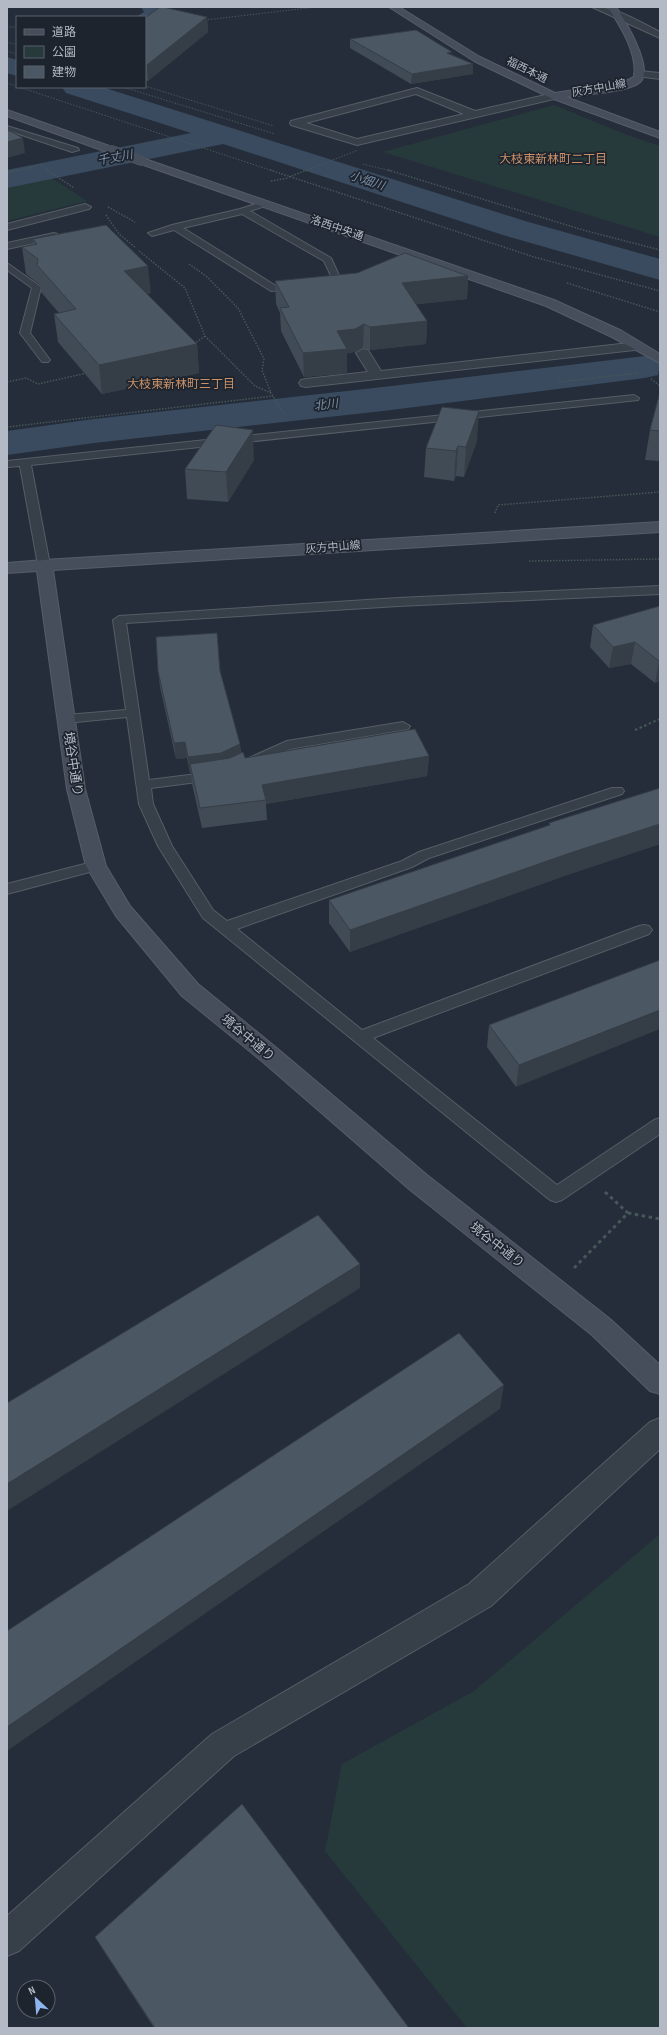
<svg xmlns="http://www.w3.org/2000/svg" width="667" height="2035" viewBox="0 0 667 2035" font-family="'Sofia Sans Condensed','Noto Sans JP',sans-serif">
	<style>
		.green { fill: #273a3b }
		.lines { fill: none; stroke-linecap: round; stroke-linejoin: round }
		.river { fill: #3a4b60; fill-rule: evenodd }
		.lane-casing { stroke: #565d67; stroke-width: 2 }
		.street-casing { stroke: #565d67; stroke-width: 2 }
		.secondary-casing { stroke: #565d67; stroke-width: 2 }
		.path-far3 { stroke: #465759; stroke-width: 1; stroke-dasharray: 1.5 1.5; stroke-linecap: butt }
		.path-far2 { stroke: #465759; stroke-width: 1.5; stroke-dasharray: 1.5 1.5; stroke-linecap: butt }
		.path-far1 { stroke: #465759; stroke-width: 2; stroke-dasharray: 2.5 2.5; stroke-linecap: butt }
		.path { stroke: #465759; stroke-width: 3; stroke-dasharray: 3.5 3.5; stroke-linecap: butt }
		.lane { fill: #373f49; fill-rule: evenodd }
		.street { fill: #373f49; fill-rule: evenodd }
		.secondary { fill: #464e5c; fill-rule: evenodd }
		.secondary-bridge-casing { stroke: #565d67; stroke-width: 10; stroke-linecap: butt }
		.path-bridge-far1 { stroke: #465759; stroke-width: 1; stroke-dasharray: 1.5 1.5; stroke-linecap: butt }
		.path-bridge { stroke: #465759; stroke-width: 1.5; stroke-dasharray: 1.5 1.5; stroke-linecap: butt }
		.secondary-bridge { stroke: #464e5c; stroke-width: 10 }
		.wall { fill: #414b56 }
		.shaded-wall { fill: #353d46 }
		.building { fill: #4c5764; stroke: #353d46 }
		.labels { text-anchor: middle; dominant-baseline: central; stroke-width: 3.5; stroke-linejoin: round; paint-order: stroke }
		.far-street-label { font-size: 11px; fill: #b3bac5; stroke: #1d242e }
		.far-water-label { font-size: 12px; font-style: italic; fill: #7c91aa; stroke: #1d242e }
		.far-neighbourhood-label { font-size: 12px; fill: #ca9168; stroke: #1d242e }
		.street-label { font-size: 13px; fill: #b3bac5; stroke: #1d242e }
	</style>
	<rect width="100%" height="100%" fill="#242d39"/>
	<!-- green -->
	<path class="green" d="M554,105L627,135L660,146V237L383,152Z
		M49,176L87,201L7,221V186Z
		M660,1534V2028H467L325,1851L342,1764L474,1691Z"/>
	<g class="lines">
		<!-- river -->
		<path class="river" d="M141,7H166L169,11C166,22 155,27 145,29V17H136L144,12Z
			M7,57L17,60V76L7,73Z
			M62,87H102L525,221L660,259V280L503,235L223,144L7,188V170L191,133L66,93Z
			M645,356L658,359L660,362L658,375L645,378L383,411L94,443L7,455V431L94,419L383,387Z"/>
		<defs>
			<path id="lane" d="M7,126L78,148L79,150L72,152L7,130Z
				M265,201L269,203L268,205L250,211L331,258L342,282L341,284H335L324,261L242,214L183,228L276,286L296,284L300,287L299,289L271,291L174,230L152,236L148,233L172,225L240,209Z
				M54,233L57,234V238L7,249V243Z
				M7,263L41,287L30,333L50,360L48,362H42L20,333L32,288L7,270Z
				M634,395L639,398L638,400L31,465L50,565L44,568L38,565L20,466L7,467V461Z
				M660,586V594L398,606L126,623L149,780L213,772L218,773L220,776L218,779L213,780L151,788L153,804L172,846L213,910L227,921L402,861L419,852L612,788H622L624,791L622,794L429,858L412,867L237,929L362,1030L639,926L644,925L649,926L652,930L649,934L373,1038L557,1185L654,1120L660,1118V1134L562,1200L556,1202L550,1200L203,918L158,846L139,804L127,717L66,723L59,719L66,715L126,710L113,620L119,616L398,598Z
				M403,722L410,726L408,729L290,749L247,768L242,767L240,764L242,761L287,741Z
				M96,861L101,863L103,866L101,869L7,894V884Z"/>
			<path id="street" d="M592,7C617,7 638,21 660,32V38Z
				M639,71L660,73V79L636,76L634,74Z
				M417,88L475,111L554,93L559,96L554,99L357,145L291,125L290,123L291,121ZM416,94L464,114L357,139L306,123Z
				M85,204L91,207L89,209L7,230V224Z
				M638,342L644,346L643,349L306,387L301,386L299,383L301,380L306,379L368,372L356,353L363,349L368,350L381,371Z
				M660,1418V1449L491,1606L234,1756L19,1951L7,1956V1916L212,1734L469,1584L650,1422Z"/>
			<path id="secondary" d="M389,7H399L480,57L555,93L624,82L634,77C638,53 620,26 608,7H616C625,20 653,67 641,81C632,92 582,95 566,97L660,132V138L551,98L474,61Z
				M7,110L115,148L116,150L111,153L107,152L7,116Z
				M142,158L554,300L622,331L660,354V363L612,337L546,306L138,163L137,161L138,159Z
				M660,522V532L53,570L85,789L106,866L130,906L198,984L279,1050L427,1175L610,1319L660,1365V1394L650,1391L592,1335L409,1189L263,1062L182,996L116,916L86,866L67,789L37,571L7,573V563L44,560Z"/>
		</defs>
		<!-- lane casing -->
		<use href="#lane" class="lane-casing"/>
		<!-- street casing -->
		<use href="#street" class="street-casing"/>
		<!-- secondary casing -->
		<use href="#secondary" class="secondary-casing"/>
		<!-- path-far3 -->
		<path class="path-far3" d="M144,7L148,11V15L144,17
			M205,20L317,7
			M7,27H17
			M7,42L17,45
			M7,51L17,54
			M7,83L17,86
			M145,86L274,126
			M19,87L273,171
			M123,87L275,134
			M157,143L175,139
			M363,164L391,171
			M40,165L49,171
			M13,171L42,165"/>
		<!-- path-far2 -->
		<path class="path-far2" d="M47,170L74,188
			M270,170L534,257L660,291
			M388,170L583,230L660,250
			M7,172L18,170
			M271,181L288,178
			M108,207L135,222
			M106,215L119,234L136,248
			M139,251L185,288L205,336L255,386L271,393L284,414
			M189,264L206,276L238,308L264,359L262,370L271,393
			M567,283L660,312
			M194,344L205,336
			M651,379L660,386
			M7,382L26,378L38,384L87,373
			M559,382L638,373
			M7,427L273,396
			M495,513L498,505L660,492
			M529,561L660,559"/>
		<!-- path-far1 -->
		<path class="path-far1" d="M635,730L660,719"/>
		<!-- path -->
		<path class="path" d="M605,1192L628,1213
			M574,1268L628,1213L660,1219"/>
		<!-- lane -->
		<use href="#lane" class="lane"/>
		<!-- street -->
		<use href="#street" class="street"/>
		<!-- secondary -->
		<use href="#secondary" class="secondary"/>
		<defs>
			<path id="secondary-bridge" d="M111,150L142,161"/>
		</defs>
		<!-- secondary-bridge casing -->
		<use href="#secondary-bridge" class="secondary-bridge-casing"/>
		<!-- path-bridge-far1 -->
		<path class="path-bridge-far1" d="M305,171L358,150"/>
		<!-- path-bridge -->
		<path class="path-bridge" d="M289,177L307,170"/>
		<!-- secondary-bridge -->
		<use href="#secondary-bridge" class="secondary-bridge"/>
	</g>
	<!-- wall -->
	<path class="wall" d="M207,17L208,32L148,81L145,80V18Z
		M350,39L452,55L473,74L411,84L350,48Z
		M33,239L151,293L147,294L197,344L199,373L102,394L58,342L54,314L59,313L41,292L40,285L26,274L22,247L34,244Z
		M468,276L467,299L416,304L427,321L426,344L370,350L363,348L355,352L347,353V373L304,377L281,331L280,313L276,304L275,281Z
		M660,392V461L645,460L650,430Z
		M477,441L464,477L456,476L454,481L424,477L426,448Z
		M254,460L228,502L187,499L185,469Z
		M660,606V681L655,683L631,664L609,668L590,647L593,625Z
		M158,671H220L240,744L241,753L245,758L429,756L427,776L266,804L267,820L202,828L192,784L191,773H190L187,758L176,759L160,687Z
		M660,788V844L567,875L350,952L329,923V900L549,825V823Z
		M660,960L516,1087L487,1047L489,1025Z
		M95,1937L409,2028H154L103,1950Z"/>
	<!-- shaded-wall -->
	<path class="shaded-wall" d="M207,17L208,32L148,81L147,65Z
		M473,64V74L411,84L412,74Z
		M23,138L25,153L7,158V142Z
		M148,266L151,293L127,298L124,271Z
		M468,276L467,299L402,306V283Z
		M427,321L426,344L370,350V327Z
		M364,324L363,348L355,352L347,353V373L304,377L303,353L337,331Z
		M197,344L199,373L102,394L99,365Z
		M479,411L477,441L464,477L466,447Z
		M253,430L254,460L228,502L226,472Z
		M458,446L456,476L454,481L456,451Z
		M635,642L631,664L609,668L613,647Z
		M660,660V681L655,683L659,661Z
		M185,742L187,758L176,759L174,743Z
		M240,744L241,760L190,764L191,773H190L188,757Z
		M429,756L427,776L266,804V800L262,785Z
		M660,824V844L567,875L350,952V930L570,853Z
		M660,1010V1029L516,1087L519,1065Z
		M360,1264V1288L7,1511V1484Z
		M504,1385L500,1409L7,1751V1727Z"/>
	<!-- building -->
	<path class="building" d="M160,7H163L207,17L147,65H145V18Z
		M416,30L452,52L447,53L473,64L412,74L350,39Z
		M7,131H10L23,138L7,142Z
		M106,225L148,266L124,271L197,344L99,365L54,314L76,309L37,265L38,259L22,247L37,244L33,239Z
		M405,253L468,276L402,283L427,321L370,327L364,324L355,329L337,331L347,349L303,353L280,308L289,307L275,281L357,273Z
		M660,392V431L650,430Z
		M442,407L479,411L466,447L458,446L456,451L426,448Z
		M216,425L253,430L226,472L185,469Z
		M660,606V660L659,661L635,642L613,647L593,625Z
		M217,633L220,671L240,744L221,753L188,757L185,742L174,743L158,671L156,637Z
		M415,729L429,756L262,785L266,800L200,808L190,764L230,758L243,752L245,758Z
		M660,788V824L570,853L350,930L329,900L550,825L549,823Z
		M660,960V1010L519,1065L489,1025Z
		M318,1215L360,1264L7,1484V1403Z
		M459,1333L504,1385L7,1727V1631Z
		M242,1804L409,2028H155L95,1937Z"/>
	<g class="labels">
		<!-- far-street labels -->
		<g class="far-street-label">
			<text transform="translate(527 70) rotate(26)">福西本通</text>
			<text transform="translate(599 88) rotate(-10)">灰方中山線</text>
			<text transform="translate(337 228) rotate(19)">洛西中央通</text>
			<text transform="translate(333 547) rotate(-4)">灰方中山線</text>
		</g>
		<!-- far-water labels -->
		<g class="far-water-label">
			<text transform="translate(115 158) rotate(-11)">千丈川</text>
			<text transform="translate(367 181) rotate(18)">小畑川</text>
			<text transform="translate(326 405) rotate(-7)">北川</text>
		</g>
		<!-- far-neighbourhood labels -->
		<g class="far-neighbourhood-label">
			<text x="553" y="159">大枝東新林町二丁目</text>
			<text x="181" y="384">大枝東新林町三丁目</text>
		</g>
		<!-- street labels -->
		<g class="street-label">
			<text transform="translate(73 764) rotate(81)">境谷中通り</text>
			<text transform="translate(248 1038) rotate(40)">境谷中通り</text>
			<text transform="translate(497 1245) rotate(38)">境谷中通り</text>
		</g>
	</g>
	<!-- border -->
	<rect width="667" height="2035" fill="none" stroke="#b3bac5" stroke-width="16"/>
	<!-- legend -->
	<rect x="16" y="16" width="130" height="72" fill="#1d242e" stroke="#59606a"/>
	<rect x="24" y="29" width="20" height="6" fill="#464e5c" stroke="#59606a"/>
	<text x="52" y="36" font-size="12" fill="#b3bac5">道路</text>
	<rect x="24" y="46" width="20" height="12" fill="#273a3b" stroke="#59606a"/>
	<text x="52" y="56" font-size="12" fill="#b3bac5">公園</text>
	<rect x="24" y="66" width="20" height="12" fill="#4c5764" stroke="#59606a"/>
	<text x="52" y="76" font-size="12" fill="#b3bac5">建物</text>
	<!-- north arrow -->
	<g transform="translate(36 1999) rotate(334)"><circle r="19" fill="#1d242e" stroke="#59606a"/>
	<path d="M0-3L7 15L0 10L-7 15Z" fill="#8eb5ee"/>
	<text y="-6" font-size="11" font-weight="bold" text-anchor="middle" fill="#b3bac5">N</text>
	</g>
</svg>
